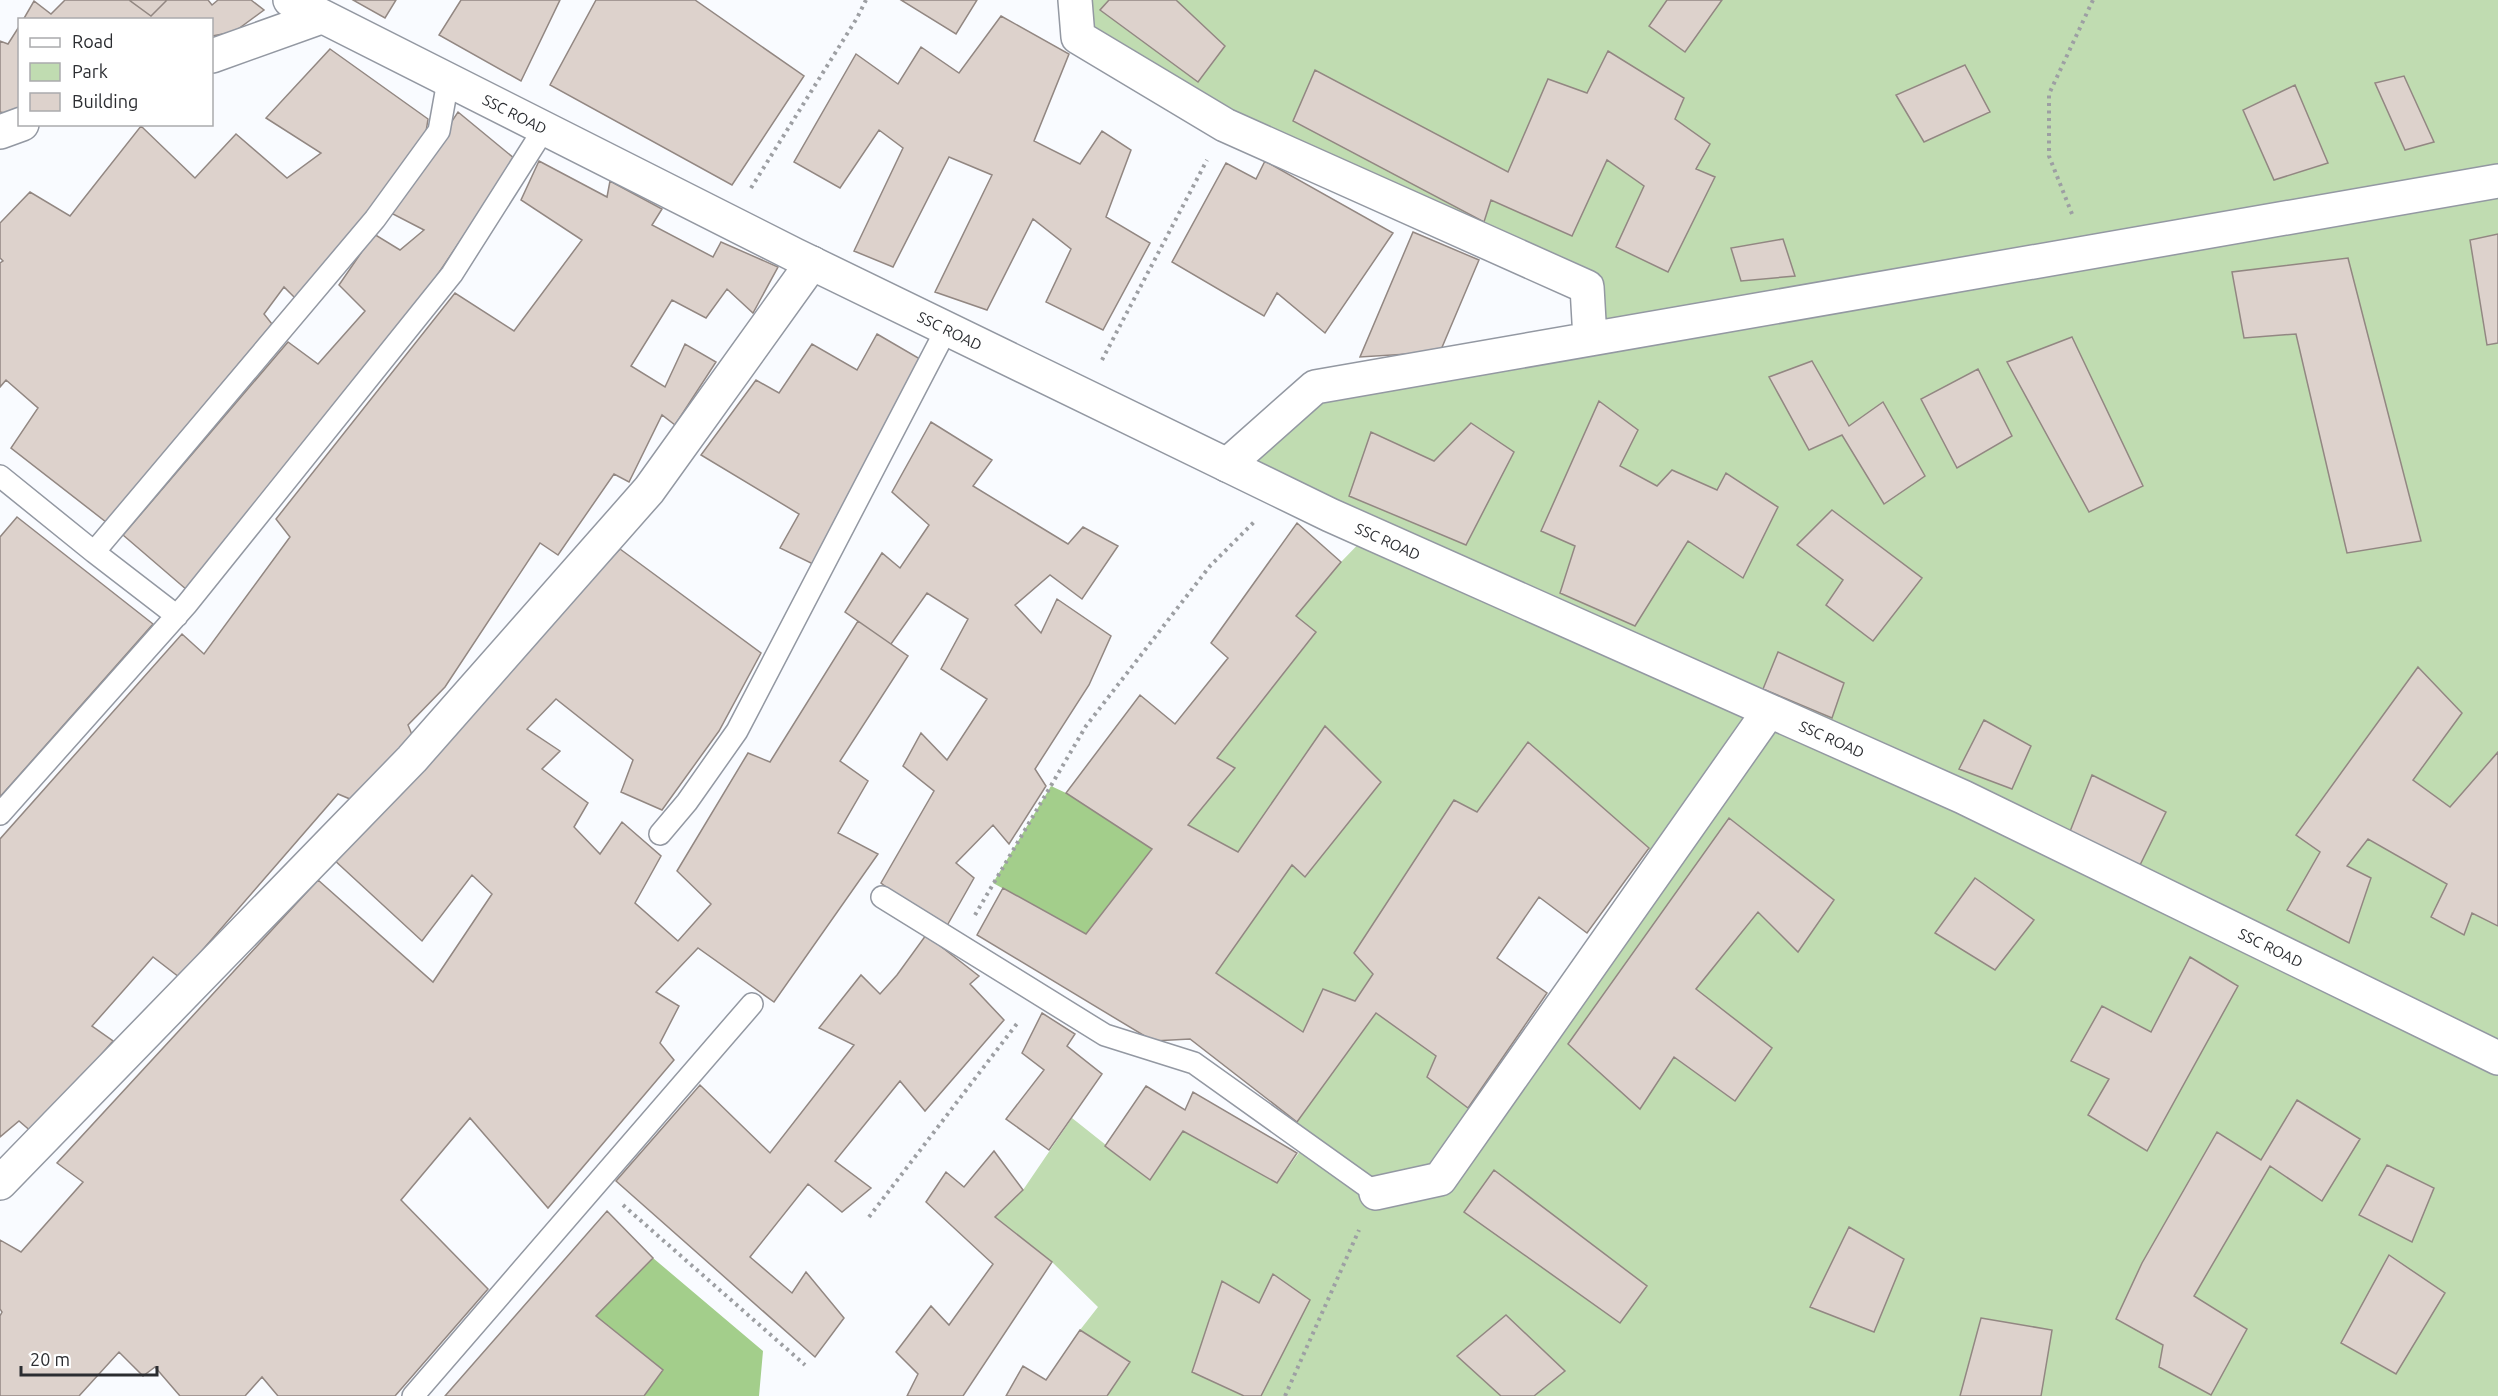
<svg xmlns="http://www.w3.org/2000/svg" width="2498" height="1396" viewBox="0 0 2498 1396" font-family="Ubuntu,sans-serif">
	<style>
		.green { fill: #c0dcb1 }
		.forest { fill: #a3ce8b }
		.building { fill: #ddd2cc; stroke: #928782; stroke-width: 1.5 }
		.lines { fill: none; stroke-linecap: round; stroke-linejoin: round }
		.lane-casing { stroke: #9398a2; stroke-width: 24 }
		.street-casing { stroke: #9398a2; stroke-width: 36 }
		.secondary-casing { stroke: #9398a2; stroke-width: 36 }
		.path { stroke: #9d9fa3; stroke-width: 4; stroke-dasharray: 3 4.5; stroke-linecap: butt }
		.lane { stroke: #fff; stroke-width: 21 }
		.street { stroke: #fff; stroke-width: 33 }
		.secondary { stroke: #fff; stroke-width: 33 }
		.labels { text-anchor: middle; dominant-baseline: central; stroke-width: 4.5; stroke-linejoin: round; paint-order: stroke }
		.street-label { font-size: 15px; fill: #2b2d31; stroke: #fff }
	</style>
	<rect width="100%" height="100%" fill="#f9fbff"/>
	<!-- green -->
	<path class="green" d="M1075,0H2498V1058L1227,465L1315,387L1590,339L1587,288L1078,37Z
		M1370,532L2498,1062V1396H1107L1130,1362L1080,1330L1098,1307L1052,1262L995,1217L1023,1190L1072,1118L1150,1180L1183,1131L1277,1183L1306,1143L1297,1122L1376,1013L1436,1056L1427,1077L1483,1119L1663,862L1528,742L1477,812L1454,800L1354,953L1373,974L1355,1001L1323,989L1303,1032L1216,973L1292,865L1305,877L1381,782L1238,852L1188,825L1234,769L1217,758L1316,633L1296,616L1341,562Z"/>
	<!-- forest -->
	<path class="forest" d="M1051,786L1066,793L1152,849L1086,934L993,883Z
		M653,1258L763,1351L759,1396H644L663,1370L596,1316Z"/>
	<!-- building -->
	<path class="building" d="M65,0H129L151,16L167,0H208L212,5L218,0H251L264,10L234,32L212,36V20H23L34,1L51,14Z
		M129,0H167L151,16Z
		M353,0H396L385,18Z
		M461,0H560L521,81L439,35Z
		M596,0H695L804,76L732,185L550,85Z
		M901,0H977L956,34Z
		M1109,0H1176L1225,46L1198,82L1100,10Z
		M1667,0H1722L1685,52L1649,26Z
		M1001,16L1069,54L1034,141L1080,164L1102,131L1131,150L1106,217L1150,243L1103,330L1046,302L1071,249L1033,219L987,310L935,292L992,175L949,157L893,267L854,251L903,148L879,130L840,188L794,162L856,54L898,84L921,47L959,73Z
		M20,25V116L0,112V41L8,44Z
		M330,49L428,119L425,138L367,215L295,298L284,287L264,314L272,324L106,522L11,448L38,408L6,380L0,387V263L3,261L0,258V223L30,192L70,216L141,126L195,178L236,134L287,178L321,153L266,118Z
		M1608,51L1684,98L1675,119L1710,144L1696,169L1715,177L1668,272L1616,247L1644,186L1607,160L1572,236L1491,200L1484,222L1293,121L1315,70L1508,172L1548,79L1587,93Z
		M1965,65L1990,112L1924,142L1896,95Z
		M2404,76L2434,142L2405,150L2375,83Z
		M2295,85L2328,163L2274,180L2243,110Z
		M458,112L515,159L434,280L187,590L123,535L288,342L318,364L365,311L339,285L374,234L400,250L424,230L391,213Z
		M539,161L607,197L610,181L662,209L652,225L713,257L721,242L778,267L753,313L727,289L706,318L672,300L631,366L665,387L685,344L716,362L675,425L662,415L629,482L614,474L558,555L540,543L445,687L408,725L413,737L350,799L338,794L179,977L153,957L92,1026L113,1041L33,1133L19,1121L0,1137V839L182,634L204,654L290,537L276,519L455,293L514,331L582,240L521,200Z
		M1265,161L1393,233L1325,333L1277,293L1264,316L1172,262L1226,163L1256,179Z
		M1413,232L1479,260L1440,352L1360,357Z
		M2498,234V343L2487,345L2470,240Z
		M1783,239L1795,276L1741,281L1731,248Z
		M2348,258L2421,541L2347,553L2296,334L2244,338L2232,272Z
		M877,334L920,359L813,564L780,548L799,514L701,455L756,380L779,393L812,344L857,370Z
		M2072,337L2143,486L2089,512L2007,362Z
		M1812,361L1849,426L1883,402L1925,476L1884,504L1842,435L1809,450L1769,377Z
		M1978,369L2012,436L1957,468L1921,399Z
		M1599,401L1638,430L1620,466L1657,486L1672,470L1717,490L1726,473L1778,507L1743,578L1688,541L1635,626L1560,593L1575,546L1541,531Z
		M931,422L992,460L973,486L1068,544L1083,527L1118,546L1082,599L1050,575L1015,605L1041,633L1057,599L1111,636L1089,685L1035,769L1046,786L1009,844L993,825L956,863L974,878L944,931L881,883L934,791L903,766L921,733L947,760L987,699L941,669L968,619L927,593L891,644L845,612L882,553L900,568L929,525L892,492Z
		M1471,423L1514,452L1466,545L1349,496L1371,432L1434,461Z
		M1832,510L1922,578L1873,641L1826,605L1843,580L1797,545Z
		M17,517L153,624L0,797V537Z
		M1297,523L1341,562L1296,616L1316,632L1217,758L1235,768L1188,825L1238,852L1325,726L1381,782L1305,877L1292,865L1216,973L1303,1032L1323,989L1355,1001L1373,974L1354,953L1454,800L1477,812L1528,742L1649,848L1587,933L1539,897L1497,958L1547,993L1468,1108L1427,1077L1436,1056L1376,1013L1297,1122L1190,1039L1153,1041L977,935L1003,888L1086,934L1152,849L1066,793L1140,695L1175,724L1228,658L1211,643Z
		M620,549L761,653L719,731L662,810L621,792L633,760L556,699L527,729L560,751L542,769L588,803L574,827L600,854L622,822L661,856L635,903L678,941L711,904L677,871L748,753L770,762L858,621L908,656L840,761L868,781L838,833L878,854L774,1002L698,948L656,992L679,1006L660,1043L674,1060L548,1208L470,1118L401,1200L488,1289L395,1396H278L262,1377L245,1396H180L155,1367L143,1376L119,1352L79,1396H0V1316L2,1312L0,1309V1240L21,1252L83,1182L57,1163L318,880L433,982L492,894L472,875L422,941L332,858Z
		M1778,652L1844,683L1832,718L1763,689Z
		M2418,667L2462,713L2413,780L2450,807L2498,752V926L2472,913L2464,935L2431,917L2447,884L2368,839L2347,866L2371,878L2349,943L2287,910L2320,852L2296,835Z
		M1984,720L2031,746L2012,789L1959,769Z
		M2092,775L2166,812L2140,865L2069,834Z
		M1729,818L1834,900L1798,952L1758,912L1696,989L1772,1048L1735,1101L1674,1057L1640,1109L1568,1044Z
		M1975,878L2034,920L1995,970L1935,933Z
		M926,935L979,976L970,984L1004,1020L925,1111L900,1081L835,1161L871,1188L842,1212L808,1184L750,1257L792,1293L806,1272L844,1318L815,1357L616,1181L700,1085L770,1153L854,1045L819,1028L861,975L880,994L897,975Z
		M2190,957L2238,986L2147,1151L2088,1115L2109,1079L2071,1061L2102,1006L2151,1032Z
		M1042,1013L1075,1034L1067,1046L1102,1074L1049,1150L1006,1119L1044,1070L1022,1053Z
		M1146,1086L1185,1110L1193,1092L1297,1153L1277,1183L1183,1131L1150,1180L1105,1146Z
		M2297,1100L2360,1139L2322,1201L2270,1166L2194,1296L2247,1329L2211,1395L2159,1367L2163,1345L2116,1319L2142,1263L2217,1132L2261,1160Z
		M994,1151L1023,1190L995,1217L1052,1262L963,1396H907L918,1374L896,1352L931,1306L949,1325L993,1264L926,1202L946,1172L964,1187Z
		M2387,1165L2434,1188L2412,1242L2359,1215Z
		M1494,1170L1647,1286L1620,1323L1464,1212Z
		M607,1211L653,1258L596,1316L663,1370L644,1396H445Z
		M1849,1227L1904,1259L1874,1332L1810,1307Z
		M2389,1255L2445,1293L2396,1374L2341,1343Z
		M1273,1274L1310,1300L1261,1396H1244L1192,1372L1222,1281L1259,1303Z
		M1506,1315L1565,1371L1534,1396H1501L1457,1356Z
		M1981,1318L2052,1330L2041,1396H1960Z
		M1080,1330L1130,1362L1107,1396H1006L1023,1366L1046,1380Z"/>
	<g class="lines">
		<defs>
			<path id="lane" d="M0,476L94,552
				M177,616L94,552L375,219L439,131L448,81
				M0,814L187,604L452,274L544,129
				M660,834L687,802L737,731L947,328
				M882,897L1105,1035L1194,1063L1376,1193
				M413,1396L752,1004"/>
			<path id="street" d="M1075,0L1078,37L1225,125L1587,287L1590,339
				M1227,465L1315,387L2498,181
				M0,1183L412,759L649,490L812,263
				M1376,1193L1440,1179L1769,711"/>
			<g id="secondary">
				<path id="s1" d="M290,0L795,255L1330,515L1963,797L2498,1058"/>
				<path d="M212,56L321,17"/>
				<path d="M0,132L22,124"/>
			</g>
		</defs>
		<!-- lane casing -->
		<use href="#lane" class="lane-casing"/>
		<!-- street casing -->
		<use href="#street" class="street-casing"/>
		<!-- secondary casing -->
		<use href="#secondary" class="secondary-casing"/>
		<!-- path -->
		<path class="path" d="M751,188L857,18L866,0
			M2072,214L2049,156V94L2093,0
			M1102,360L1207,160
			M975,915L1086,726L1210,566L1254,522
			M623,1205L805,1365
			M869,1217L1019,1021
			M1285,1396L1359,1230"/>
		<!-- lane -->
		<use href="#lane" class="lane"/>
		<!-- street -->
		<use href="#street" class="street"/>
		<!-- secondary -->
		<use href="#secondary" class="secondary"/>
	</g>
	<g class="labels">
		<!-- street labels -->
		<g class="street-label">
			<text stroke="none"><textPath href="#s1" startOffset="252">SSC ROAD</textPath></text>
			<text stroke="none"><textPath href="#s1" startOffset="738">SSC ROAD</textPath></text>
			<text stroke="none"><textPath href="#s1" startOffset="1224">SSC ROAD</textPath></text>
			<text stroke="none"><textPath href="#s1" startOffset="1710">SSC ROAD</textPath></text>
			<text stroke="none"><textPath href="#s1" startOffset="2196">SSC ROAD</textPath></text>
		</g>
	</g>
	<!-- legend -->
	<rect x="18" y="18" width="195" height="108" fill="#ffffff" stroke="#aaabad" stroke-width="1.5"/>
	<rect x="30" y="38" width="30" height="9" fill="#ffffff" stroke="#aaabad" stroke-width="1.5"/>
	<text x="72" y="48" font-size="18" fill="#2b2d31">Road</text>
	<rect x="30" y="63" width="30" height="18" fill="#c0dcb1" stroke="#aaabad" stroke-width="1.5"/>
	<text x="72" y="78" font-size="18" fill="#2b2d31">Park</text>
	<rect x="30" y="93" width="30" height="18" fill="#ddd2cc" stroke="#aaabad" stroke-width="1.5"/>
	<text x="72" y="108" font-size="18" fill="#2b2d31">Building</text>
	<!-- scale -->
	<path d="M21 1366v9h136v-9" fill="none" stroke="#2b2d31" stroke-width="3"/>
	<text x="30" y="1366" font-size="18" fill="#2b2d31" stroke="#ffffff" stroke-width="4.5" paint-order="stroke">20 m</text>
</svg>
